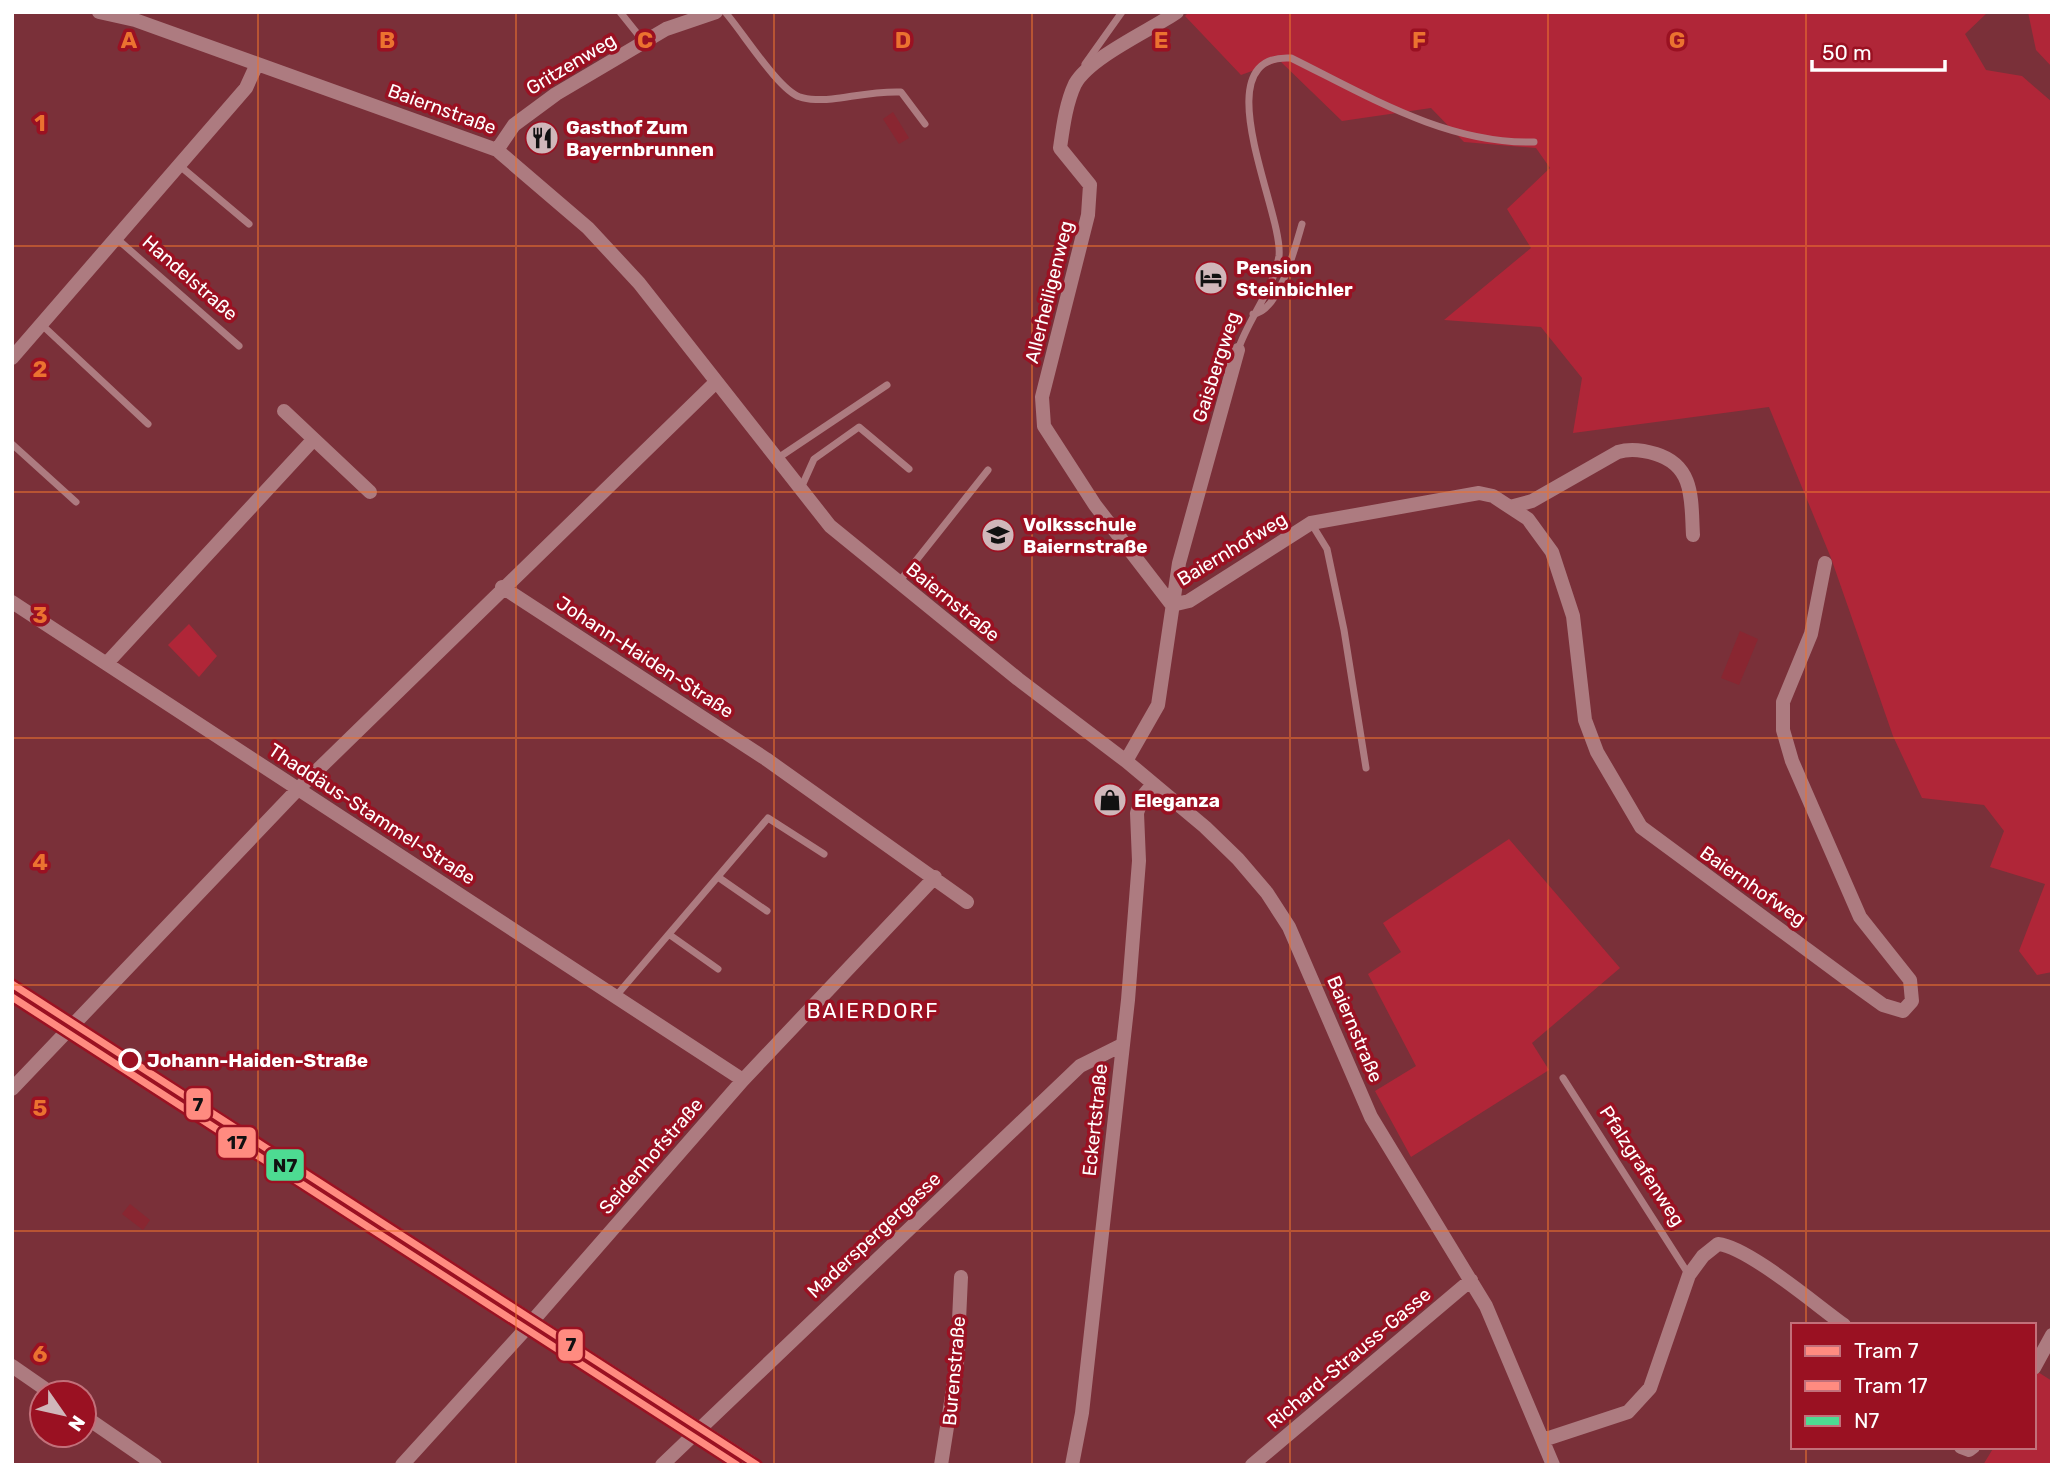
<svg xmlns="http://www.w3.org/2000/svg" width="2064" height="1477" viewBox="0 0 2064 1477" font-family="Rubik,sans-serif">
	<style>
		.green { fill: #b02638 }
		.water { fill: #892631 }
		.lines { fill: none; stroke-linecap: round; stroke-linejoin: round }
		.service { stroke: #ad7b80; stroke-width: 7 }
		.minor { stroke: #ad7b80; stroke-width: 14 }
		.tertiary { stroke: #ad7b80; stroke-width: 19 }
		.bus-1-casing { stroke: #9a1122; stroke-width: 12 }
		.bus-1 { stroke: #4ddb92; stroke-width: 7 }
		.tram-1-casing { stroke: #9a1122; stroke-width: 12 }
		.tram-2-casing { stroke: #9a1122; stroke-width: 12 }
		.tram-1 { stroke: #ff8b80; stroke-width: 7 }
		.tram-2 { stroke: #ff8b80; stroke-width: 7 }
		.grid { fill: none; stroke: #eb7230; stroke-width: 2; stroke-opacity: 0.55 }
		.stop-dot { fill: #9a1122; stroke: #fff; stroke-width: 3.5 }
		.labels { text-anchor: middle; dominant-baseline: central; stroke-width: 7; stroke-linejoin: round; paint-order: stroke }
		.street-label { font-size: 19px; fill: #fff; stroke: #9a1122 }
		.poi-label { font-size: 19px; font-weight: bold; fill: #fff; stroke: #9a1122; text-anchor: start }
		.stop-label { font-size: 19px; font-weight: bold; fill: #fff; stroke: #9a1122; text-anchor: start }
		.neighbourhood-label { font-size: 21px; letter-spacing: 2px; fill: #fff; stroke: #9a1122 }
		.grid-label { font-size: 23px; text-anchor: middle; font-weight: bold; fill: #eb7230; stroke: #9a1122; stroke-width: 7; stroke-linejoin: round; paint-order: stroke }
		.line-badge { stroke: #9a1122; stroke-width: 2.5 }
		.pale-badge-label { font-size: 19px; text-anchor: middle; font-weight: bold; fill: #111 }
	</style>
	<rect width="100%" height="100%" fill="#7a3039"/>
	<!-- green -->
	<path class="green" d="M1189,12H1988L1965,34L1986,70L2022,76L2052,102V972L2037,975L2019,951L2045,884L1990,867L2004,831L1984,805L1922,798L1893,736L1831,558L1769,407L1573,433L1582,378L1541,327L1444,320L1531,248L1507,209L1550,168L1536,148L1464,142L1431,108L1342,121L1280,61L1241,75L1185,16Z
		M2028,12H2052V67L2036,50Z
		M189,624L217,656L199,677L168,645Z
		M1509,839L1620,968L1532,1043L1549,1070L1411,1157L1375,1091L1416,1066L1368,974L1401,952L1383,923Z
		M2038,1372L2052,1381V1465H1983L1994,1447H2034V1379Z"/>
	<!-- water -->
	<path class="water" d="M893,112L909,138L899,144L883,119Z
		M1740,631L1758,639L1739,685L1721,678Z
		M130,1204L150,1220L143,1230L122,1214Z"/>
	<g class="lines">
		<!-- service -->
		<path class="service" d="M620,12L644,42
			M725,12C742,31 779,91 800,97C808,100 823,100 832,99C856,96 877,91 901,92L925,124
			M1085,64L1122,12
			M180,166L249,224
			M116,238L239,346
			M1253,314C1279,313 1296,244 1302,224
			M42,325L148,424
			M1238,350C1248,319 1274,289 1279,256C1284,213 1201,53 1291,58C1368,96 1446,144 1534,142
			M12,444L76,502
			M778,458L887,385
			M801,488L814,459L859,427L909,469
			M1311,523L1327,549L1344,630L1366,768
			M899,582L988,470
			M718,877L767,911
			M670,935L718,969
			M616,996L768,818L824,854
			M1563,1078L1689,1275"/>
		<!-- minor -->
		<path class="minor" d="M99,12L135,20L497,150L588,228L639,283L830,526L1018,679L1126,761L1205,827L1238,859L1267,893L1289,927L1371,1117L1486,1306L1553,1465
			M497,150L514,125L556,94L666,29L716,12
			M12,358L246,88L257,64
			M284,411L370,492
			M1510,507L1532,501L1618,452C1631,448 1643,450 1656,454C1695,466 1691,501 1693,535
			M502,587L766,759L967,902
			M12,602L743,1080
			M1172,605L1189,601L1311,523L1479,493L1493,496L1528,519L1552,552L1573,616L1585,720L1597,752L1641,827L1851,982L1883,1005L1903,1011L1912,1001L1910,980L1860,917L1792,761L1783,730V702L1811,634L1825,563
			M1172,605L1095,505L1044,426L1042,397L1088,215L1090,185L1060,148C1063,127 1066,103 1075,84C1090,57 1151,30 1177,12
			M107,663L313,440
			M1126,761L1158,705L1179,563L1238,350
			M12,1089L298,789L716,382
			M12,1366L51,1393
			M2034,1368L2052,1335
			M84,1416L155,1465
			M1543,1440L1628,1412L1650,1388L1689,1275L1703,1256L1718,1244C1748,1247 1816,1305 1844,1325
			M1961,1447L1969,1450L1973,1447
			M402,1465L522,1333L743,1080L935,877
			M662,1465L1080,1066L1122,1045
			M941,1465L957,1364L961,1277
			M1072,1465L1082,1413L1128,1000L1139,861L1137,813L1143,796L1153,784
			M1252,1465L1471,1280"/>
		<!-- tertiary -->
		<path class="tertiary" d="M12,989L750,1465"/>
		<defs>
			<path id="bus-1" d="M12,989L750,1465"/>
		</defs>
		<!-- bus-1 casing -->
		<use href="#bus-1" class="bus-1-casing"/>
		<!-- bus-1 -->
		<use href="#bus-1" class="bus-1"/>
		<defs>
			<path id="tram-1" d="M12,984L757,1465"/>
			<path id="tram-2" d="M12,997L737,1465"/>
		</defs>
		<!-- tram-1 casing -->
		<use href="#tram-1" class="tram-1-casing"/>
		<!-- tram-2 casing -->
		<use href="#tram-2" class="tram-2-casing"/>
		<!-- tram-1 -->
		<use href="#tram-1" class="tram-1"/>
		<!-- tram-2 -->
		<use href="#tram-2" class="tram-2"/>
	</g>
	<!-- grid -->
	<path class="grid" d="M258,12V1465M516,12V1465M774,12V1465M1032,12V1465M1290,12V1465M1548,12V1465M1806,12V1325M12,246H2052M12,492H2052M12,738H2052M12,985H2052M12,1231H2052M1806,1447V1465"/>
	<!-- icons -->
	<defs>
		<symbol id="restaurant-disc" viewBox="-11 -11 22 22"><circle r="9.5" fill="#d0b7ba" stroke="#9a1122"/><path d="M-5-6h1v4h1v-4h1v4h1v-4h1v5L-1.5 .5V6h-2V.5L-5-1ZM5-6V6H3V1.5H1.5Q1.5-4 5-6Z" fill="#111"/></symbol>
		<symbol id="hotel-disc" viewBox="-11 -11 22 22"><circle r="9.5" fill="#d0b7ba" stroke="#9a1122"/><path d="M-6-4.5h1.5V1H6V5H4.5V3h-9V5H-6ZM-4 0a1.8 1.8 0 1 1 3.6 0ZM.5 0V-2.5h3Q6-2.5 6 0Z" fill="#111"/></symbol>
		<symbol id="school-disc" viewBox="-11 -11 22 22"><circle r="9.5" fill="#d0b7ba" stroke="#9a1122"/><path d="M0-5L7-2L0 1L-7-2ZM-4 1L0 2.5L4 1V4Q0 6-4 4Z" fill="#111"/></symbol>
		<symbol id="shop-disc" viewBox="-11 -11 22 22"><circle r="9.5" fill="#d0b7ba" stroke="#9a1122"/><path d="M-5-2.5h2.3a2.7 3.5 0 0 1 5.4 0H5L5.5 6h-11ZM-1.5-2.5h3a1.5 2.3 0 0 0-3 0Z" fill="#111"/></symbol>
	</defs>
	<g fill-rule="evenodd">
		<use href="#restaurant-disc" x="523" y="119" width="38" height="38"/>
		<use href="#hotel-disc" x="1192" y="259" width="38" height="38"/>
		<use href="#school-disc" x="979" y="516" width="38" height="38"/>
		<use href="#shop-disc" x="1091" y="781" width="38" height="38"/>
	</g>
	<!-- markers -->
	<circle class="stop-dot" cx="130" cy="1060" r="10"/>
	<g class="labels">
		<!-- street labels -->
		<g class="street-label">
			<text transform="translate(571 64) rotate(-31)">Gritzenweg</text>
			<text transform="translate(442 109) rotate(20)">Baiernstraße</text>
			<text transform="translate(190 278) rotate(41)">Handelstraße</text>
			<text transform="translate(1049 292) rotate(-76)">Allerheiligenweg</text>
			<text transform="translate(1216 367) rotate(-72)">Gaisbergweg</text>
			<text transform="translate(1232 549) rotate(-31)">Baiernhofweg</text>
			<text transform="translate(953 602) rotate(39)">Baiernstraße</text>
			<text transform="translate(645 657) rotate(33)">Johann-Haiden-Straße</text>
			<text transform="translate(372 814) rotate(33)">Thaddäus-Stammel-Straße</text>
			<text transform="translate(1753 886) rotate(35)">Baiernhofweg</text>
			<text transform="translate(1355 1029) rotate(67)">Baiernstraße</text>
			<text transform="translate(1095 1120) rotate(-84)">Eckertstraße</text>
			<text transform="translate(651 1156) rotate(-49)">Seidenhofstraße</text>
			<text transform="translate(1642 1166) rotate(57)">Pfalzgrafenweg</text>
			<text transform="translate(874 1235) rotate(-43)">Maderspergergasse</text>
			<text transform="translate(1349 1358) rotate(-40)">Richard-Strauss-Gasse</text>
			<text transform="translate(954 1371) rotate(-85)">Burenstraße</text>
		</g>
		<!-- poi labels -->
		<g class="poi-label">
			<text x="566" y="127">Gasthof Zum<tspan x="566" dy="22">Bayernbrunnen</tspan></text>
			<text x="1236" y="267">Pension<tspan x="1236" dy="22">Steinbichler</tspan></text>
			<text x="1023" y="524">Volksschule<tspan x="1023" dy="22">Baiernstraße</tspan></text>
			<text x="1134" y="800">Eleganza</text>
		</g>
		<!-- stop labels -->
		<g class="stop-label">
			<text x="147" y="1060">Johann-Haiden-Straße</text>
		</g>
		<!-- neighbourhood labels -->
		<g class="neighbourhood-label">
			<text x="873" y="1010">BAIERDORF</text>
		</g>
	</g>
	<g class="grid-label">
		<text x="129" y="48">A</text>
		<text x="387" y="48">B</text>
		<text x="645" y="48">C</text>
		<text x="903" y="48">D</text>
		<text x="1161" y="48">E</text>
		<text x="1419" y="48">F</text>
		<text x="1677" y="48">G</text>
		<text x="40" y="131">1</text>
		<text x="40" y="377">2</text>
		<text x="40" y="623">3</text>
		<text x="40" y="870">4</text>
		<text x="40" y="1116">5</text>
		<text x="40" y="1362">6</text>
	</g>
	<g class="line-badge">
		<rect x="185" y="1087" width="27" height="34" rx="7" fill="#ff8b80"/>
		<rect x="217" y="1126" width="40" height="33" rx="7" fill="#ff8b80"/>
		<rect x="265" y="1148" width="40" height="34" rx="7" fill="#4ddb92"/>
		<rect x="557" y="1328" width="27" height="34" rx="7" fill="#ff8b80"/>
	</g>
	<g class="pale-badge-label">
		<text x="198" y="1111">7</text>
		<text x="237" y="1149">17</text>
		<text x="285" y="1172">N7</text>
		<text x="571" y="1351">7</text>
	</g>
	<!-- border -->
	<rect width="2064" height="1477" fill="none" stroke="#ffffff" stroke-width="28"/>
	<!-- legend -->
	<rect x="1791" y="1323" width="245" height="126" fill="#9a1122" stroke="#c2707a" stroke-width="2"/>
	<rect x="1805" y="1346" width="35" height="10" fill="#ff8b80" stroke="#c2707a" stroke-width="2"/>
	<text x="1854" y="1358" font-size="21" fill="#ffffff">Tram 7</text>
	<rect x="1805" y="1381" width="35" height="10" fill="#ff8b80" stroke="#c2707a" stroke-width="2"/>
	<text x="1854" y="1393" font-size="21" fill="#ffffff">Tram 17</text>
	<rect x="1805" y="1416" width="35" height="10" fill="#4ddb92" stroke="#c2707a" stroke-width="2"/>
	<text x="1854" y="1428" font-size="21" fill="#ffffff">N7</text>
	<!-- north arrow -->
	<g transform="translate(63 1414) rotate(124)"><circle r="33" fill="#9a1122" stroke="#c2707a" stroke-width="2"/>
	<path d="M0-5L12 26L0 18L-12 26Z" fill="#d0b7ba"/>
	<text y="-10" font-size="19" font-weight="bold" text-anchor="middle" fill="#ffffff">N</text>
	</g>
	<!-- scale -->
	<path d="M1812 60v10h133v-10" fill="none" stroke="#ffffff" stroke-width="3.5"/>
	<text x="1822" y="60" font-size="21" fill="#ffffff" stroke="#9a1122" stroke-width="5" paint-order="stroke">50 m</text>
</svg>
